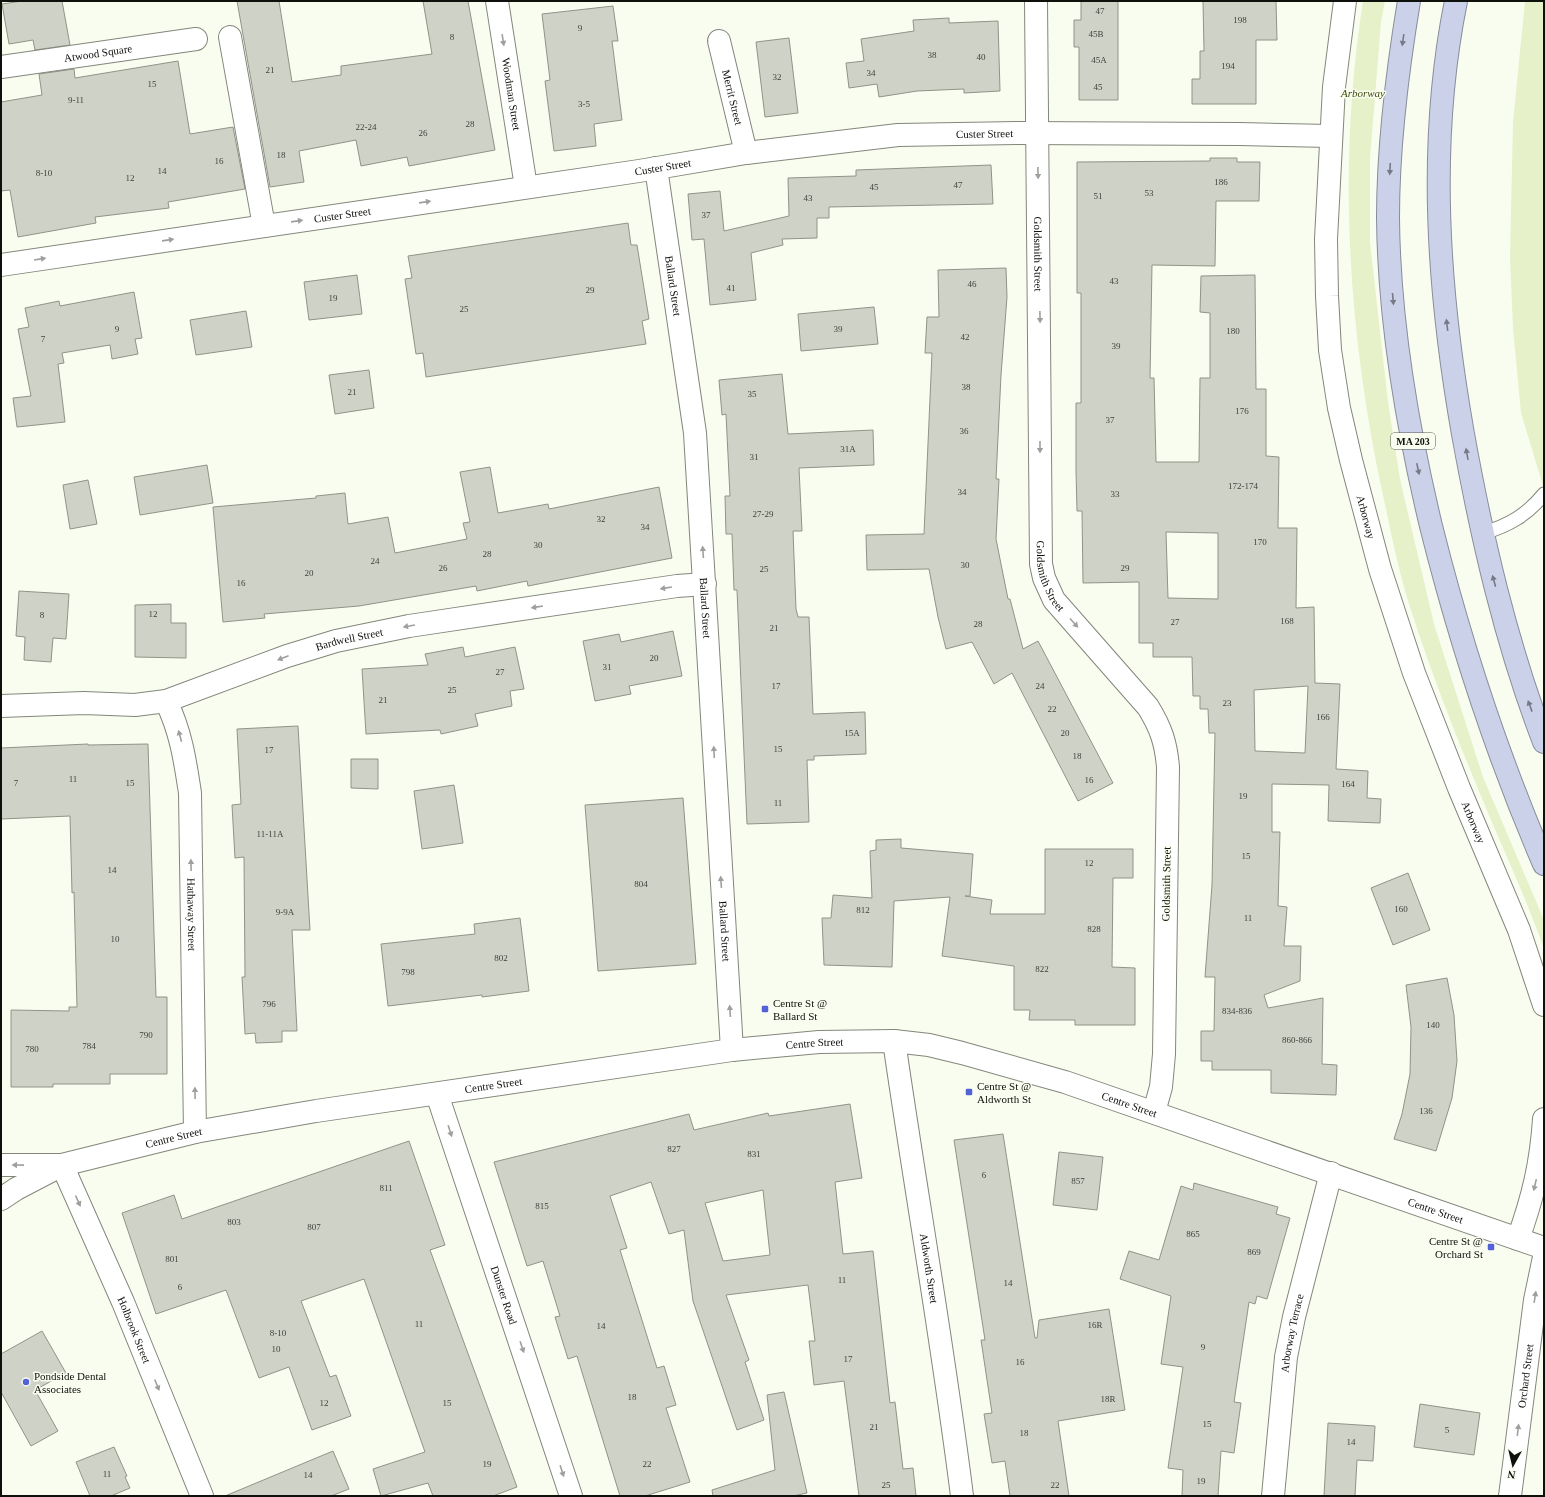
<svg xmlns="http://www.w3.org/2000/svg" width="1545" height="1497" viewBox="0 0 1545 1497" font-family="Georgia,serif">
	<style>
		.green { fill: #e6f1c9 }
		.building { fill: #cfd3c7; stroke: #909488; fill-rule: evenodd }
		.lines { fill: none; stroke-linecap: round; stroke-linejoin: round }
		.lane-casing { stroke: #83867b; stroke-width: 15 }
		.street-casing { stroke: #83867b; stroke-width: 24 }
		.secondary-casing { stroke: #83867b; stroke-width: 24 }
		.highway-casing { stroke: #888d9b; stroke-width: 24 }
		.lane { stroke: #fff; stroke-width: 13 }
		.street { stroke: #fff; stroke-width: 22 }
		.secondary { stroke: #fff; stroke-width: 22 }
		.highway { stroke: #cad1e9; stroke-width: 22 }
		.oneway { fill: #9f9f9d }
		.oneway2 { fill: #757a85 }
		.poi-dot { fill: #5361d7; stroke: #f9fdf0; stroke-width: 1.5 }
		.labels { text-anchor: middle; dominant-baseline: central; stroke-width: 3; stroke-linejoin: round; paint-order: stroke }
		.number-label { font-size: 9px; fill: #3e413a }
		.shield { fill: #f9fdf0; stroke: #545750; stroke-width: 1 }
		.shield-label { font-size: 10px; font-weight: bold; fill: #0e100b }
		.street-label { font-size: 11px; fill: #0e100b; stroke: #f9fdf0 }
		.park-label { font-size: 11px; font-style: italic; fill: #3e4907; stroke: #f9fdf0 }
		.poi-label { font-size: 11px; fill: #0e100b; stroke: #f9fdf0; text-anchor: start }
	</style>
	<rect width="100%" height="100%" fill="#f9fdf0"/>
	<!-- green -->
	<path class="green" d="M1363,1H1385L1381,22L1370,159V242L1388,402L1400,479L1434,624L1483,777L1544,920V949C1528,903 1507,858 1488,813C1460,746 1433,679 1411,610C1399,574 1392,537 1384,500C1348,337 1337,166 1363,1Z
		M1525,1H1544V489L1521,413L1513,329L1510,257L1513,122Z"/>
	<!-- building -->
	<path class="building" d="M22,1H62L70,45L35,50L33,40L9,44L2,4Z
		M237,1H279L292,82L341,75V66L432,54L423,1H468L495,150L409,166L407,157L361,166L356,140L299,151L304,182L270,187Z
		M1081,1H1118V100H1079V47H1074V20H1081Z
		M1203,1H1276L1277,40H1256V104H1192V79H1200V51H1204Z
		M613,6L618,41H612L622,120L594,124L596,146L554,151L545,81L550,80L542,14Z
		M949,18V23L998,21L1000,91L964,93V89L917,91L879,97L877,84L849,88L846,63L864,61L861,39L914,31L913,20Z
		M789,38L798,113L765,117L756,42Z
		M178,61L190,134L233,127L245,189L168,202L169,208L95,217L96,223L18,237L10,190L1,191V102L42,95L39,74L74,69L75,78Z
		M1210,158H1237V162H1260L1259,201H1216L1215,266L1152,265L1150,378H1154L1156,462H1199L1200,378H1210V313L1200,312L1201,276L1255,275L1256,389H1266V456L1279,457L1278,528H1297L1296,608L1314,607L1315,683L1340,684L1336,769L1368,771L1367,798L1381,799L1380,823L1328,821L1329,785L1272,784V832H1280L1278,906L1287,907L1284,946H1301L1300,981L1264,995L1268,1008L1323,998L1322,1064L1337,1065L1336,1095L1271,1093V1070H1212V1061H1201V1031H1214L1215,977H1205L1212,885L1215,733H1209L1208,709H1200V696H1193L1192,657H1153V643H1139V582L1083,583L1082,511H1077L1076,471V403H1081V293H1077V162L1210,161ZM1166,532L1218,533V599L1168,598ZM1308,686L1305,753L1255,751L1254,690Z
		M991,165L993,204L829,207V218H817V238L782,239L783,245L751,253L756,300L710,305L704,239L692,240L688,194L720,191L724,231L789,216L788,178L856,176V170Z
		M628,223L631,245H637L649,319L642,321L646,344L426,377L423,353L416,354L405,279L412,278L408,256Z
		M1006,268L1007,297L1001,375L996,479H999L996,539L1008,599H1010L1023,649L1038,641L1113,783L1078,801L1012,673L994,684L972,642L946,649L938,617L929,569L867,570L866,535L924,534L932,353H925L927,317H939L938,270Z
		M357,275L362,314L309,320L304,282Z
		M134,292L142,338L135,339L138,354L112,359L110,345L62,353L64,363L58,364L65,422L17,427L13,398L31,396L18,329L29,327L25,308L59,301L60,306Z
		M874,307L878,344L801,351L798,314Z
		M246,311L252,347L196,355L190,320Z
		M369,370L374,408L335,414L329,375Z
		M782,374L788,434L873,430L874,465L799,468L802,531H793L796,609L798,617H809L813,714L865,712L866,754L814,756V760H807L809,822L747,824L737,590H734L732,534H726L725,496H730L726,414L722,415L719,380Z
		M207,465L213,503L140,515L134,477Z
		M490,467L498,513L548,504L549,509L659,487L672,558L528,586L527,581L477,591L476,586L359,606L264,614L265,618L223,622L213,507L316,498V496L345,493L348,524L388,517L395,553L467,539L463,523L470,522L460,472Z
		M88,480L97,524L70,529L63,485Z
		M19,591L69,594L66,639L53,638L51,662L24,660L25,637L16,636Z
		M171,604V623H186V658L135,657V605Z
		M673,631L682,676L629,686L631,694L595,701L583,641L619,634L621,642Z
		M463,647L465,657L515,647L524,689L510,691L512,706L475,714L478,726L441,734L440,730L366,734L362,669L428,665L425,654Z
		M298,726L310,930H292L297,1031H282V1042L256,1043L255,1033L245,1034L242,977H245L244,857L235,858L232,805L241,804L237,729Z
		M88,744V745L148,744L156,997H167V1074H110V1084H53V1087H11V1010L69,1011V1007H77L74,892L72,893L70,816L1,819V748Z
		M351,759H378V789L351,788Z
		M454,785L463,843L422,849L414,791Z
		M683,798L696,964L598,971L585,805Z
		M901,839V848L973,854L970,896H965L992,900L990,914H1045V849H1133V878H1113L1112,967L1135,968V1025H1075V1020H1029L1030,1010H1014V966L942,956L950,897L894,901L892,967L824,965L822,918H831L833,895L872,898L870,851L876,850V840Z
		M1408,873L1430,930L1393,945L1371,888Z
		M520,918L529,991L482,997V995L388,1006L381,944L475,934L474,924Z
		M1447,978L1454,1015L1457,1061L1452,1098L1436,1151L1394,1139L1402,1114L1410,1074L1411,1027L1406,985Z
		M850,1104L862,1178L835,1182L843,1254L873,1251L890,1403L895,1402L903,1469L913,1468L916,1496H859L844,1381L814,1385L809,1341H815L808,1285L726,1295L749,1360L745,1362L764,1420L737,1430L693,1301L684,1230L669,1234L651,1182L610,1196L627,1248L620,1250L657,1368L664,1366L676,1405L666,1408L690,1482L645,1496H620L577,1356L568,1359L555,1317L560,1316L543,1261L527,1266L494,1162L689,1114L694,1130L768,1113L769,1116ZM763,1190L770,1255L723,1261L705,1203Z
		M1003,1134L1035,1338H1037L1039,1320L1109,1309L1125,1410L1058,1421L1069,1496H1010L1005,1461L992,1463L984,1414L992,1413L981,1340H985L954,1140Z
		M409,1141L445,1245L430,1250L517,1487L493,1496H433L428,1483L381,1496L373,1469L425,1452L364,1279L301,1301L330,1377L336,1375L351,1416L312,1430L289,1367L259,1378L226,1290L156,1314L122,1213L174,1195L182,1219Z
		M1059,1152L1103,1157L1097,1210L1053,1205Z
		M1194,1183L1278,1207L1276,1214L1290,1218L1267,1299L1257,1296L1255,1304L1249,1302L1234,1402L1241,1403L1234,1453L1221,1451L1218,1496H1182L1183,1470L1168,1468L1183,1367L1161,1364L1171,1296L1120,1279L1129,1251L1159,1260L1181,1186L1193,1190Z
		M42,1331L66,1373L35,1390L58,1431L31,1446L1,1392V1354Z
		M784,1392L807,1493L793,1496H713L712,1490L775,1470L767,1395Z
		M1420,1404L1480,1413L1474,1455L1414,1447Z
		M1328,1423L1375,1426L1373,1461L1357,1460L1355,1496H1324Z
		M114,1447L127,1476L125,1477L130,1488L111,1496H90L76,1462Z
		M333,1451L349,1489L331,1496H225Z"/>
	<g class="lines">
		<defs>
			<path id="lane" d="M1483,533C1508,526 1527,515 1544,494"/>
			<g id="street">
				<path id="s1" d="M497,1L526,187"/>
				<path id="s2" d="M1036,1L1041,564L1044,578L1054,600L1148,707C1161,728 1166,743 1168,767L1164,1054L1161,1087L1154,1112"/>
				<path id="s3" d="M1345,1L1334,87L1326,239L1327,296L1330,350L1339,408L1351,460L1380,569L1414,673L1459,788L1519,930L1544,1005"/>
				<path d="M230,37L264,226"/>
				<path id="s4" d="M719,41L746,153"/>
				<path id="s5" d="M1,67L196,39"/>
				<path id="s6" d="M656,168L695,433L732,1050"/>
				<path id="s7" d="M1,265L639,171L746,153L898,135L1017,133L1239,134L1330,136"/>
				<path id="s8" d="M166,701C181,732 185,760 190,793L195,1132"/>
				<path id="s9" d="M1,706L84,703L135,705L166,701L287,656L336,641L409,626L677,586L705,584"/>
				<path id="s10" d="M894,1041C916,1193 943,1344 962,1496"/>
				<path id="s11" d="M437,1094L571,1496"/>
				<path id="s12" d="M62,1165L123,1302L202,1496"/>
				<path d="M1518,1239C1533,1197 1541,1164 1544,1119"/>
				<path id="s13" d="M1273,1496L1286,1357L1294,1317L1331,1173"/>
				<path id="s14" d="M1510,1496L1535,1300L1544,1257"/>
			</g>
			<g id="secondary">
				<path d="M1,1165H59"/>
				<path id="s15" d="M1,1199L16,1189L62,1165L195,1132L316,1111L732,1050L819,1042L894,1041L929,1045L962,1053L1065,1082L1544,1248"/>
			</g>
			<path id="highway" d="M1409,1C1397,73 1388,145 1388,218C1389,322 1407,426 1431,526C1460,642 1497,755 1544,864
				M1456,1C1427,144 1438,292 1463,434C1482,539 1506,643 1544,742"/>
		</defs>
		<!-- lane casing -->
		<use href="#lane" class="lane-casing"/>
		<!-- street casing -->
		<use href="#street" class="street-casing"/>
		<!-- secondary casing -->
		<use href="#secondary" class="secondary-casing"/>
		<!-- highway casing -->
		<use href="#highway" class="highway-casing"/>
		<!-- lane -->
		<use href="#lane" class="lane"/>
		<!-- street -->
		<use href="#street" class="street"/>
		<!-- secondary -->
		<use href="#secondary" class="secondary"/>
		<!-- highway -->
		<use href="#highway" class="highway"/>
	</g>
	<!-- one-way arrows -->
	<defs><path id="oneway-solid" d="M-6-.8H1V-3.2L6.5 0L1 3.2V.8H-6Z"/></defs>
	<g class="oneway">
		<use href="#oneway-solid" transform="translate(503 40) rotate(81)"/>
		<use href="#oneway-solid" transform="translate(1038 173) rotate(89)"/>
		<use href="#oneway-solid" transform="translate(425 202) rotate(-8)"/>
		<use href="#oneway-solid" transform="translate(297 221) rotate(-8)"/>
		<use href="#oneway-solid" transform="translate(168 240) rotate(-8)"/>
		<use href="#oneway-solid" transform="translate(40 259) rotate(-9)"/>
		<use href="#oneway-solid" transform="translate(1040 317) rotate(89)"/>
		<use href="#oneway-solid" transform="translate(1040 447) rotate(90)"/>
		<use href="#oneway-solid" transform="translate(703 552) rotate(-94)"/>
		<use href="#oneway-solid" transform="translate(666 588) rotate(171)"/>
		<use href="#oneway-solid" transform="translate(537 607) rotate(171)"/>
		<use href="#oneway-solid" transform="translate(1074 623) rotate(48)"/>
		<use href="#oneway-solid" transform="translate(409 626) rotate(170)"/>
		<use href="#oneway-solid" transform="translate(283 658) rotate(159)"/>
		<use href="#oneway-solid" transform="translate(180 736) rotate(-105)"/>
		<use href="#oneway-solid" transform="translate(714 752) rotate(-93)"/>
		<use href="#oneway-solid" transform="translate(191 865) rotate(-91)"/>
		<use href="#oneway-solid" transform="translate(721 882) rotate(-94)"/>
		<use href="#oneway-solid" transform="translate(730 1011) rotate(-94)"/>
		<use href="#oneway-solid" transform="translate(195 1093) rotate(-91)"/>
		<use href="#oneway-solid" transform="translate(450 1131) rotate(72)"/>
		<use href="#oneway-solid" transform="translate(18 1165) rotate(-179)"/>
		<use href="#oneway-solid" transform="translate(1535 1185) rotate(103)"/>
		<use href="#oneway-solid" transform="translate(78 1201) rotate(66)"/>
		<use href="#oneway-solid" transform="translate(1535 1297) rotate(-81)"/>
		<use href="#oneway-solid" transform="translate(522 1347) rotate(71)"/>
		<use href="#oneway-solid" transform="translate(157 1385) rotate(68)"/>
		<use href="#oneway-solid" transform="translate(1518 1430) rotate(-83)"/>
		<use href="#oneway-solid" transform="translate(562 1471) rotate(72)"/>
	</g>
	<g class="oneway2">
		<use href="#oneway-solid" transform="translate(1403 40) rotate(98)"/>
		<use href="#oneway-solid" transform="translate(1390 169) rotate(93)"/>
		<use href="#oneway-solid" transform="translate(1393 299) rotate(85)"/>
		<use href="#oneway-solid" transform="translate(1447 325) rotate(-97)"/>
		<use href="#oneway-solid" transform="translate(1467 454) rotate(-100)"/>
		<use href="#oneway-solid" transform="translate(1418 469) rotate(78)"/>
		<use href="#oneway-solid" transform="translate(1494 581) rotate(-105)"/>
		<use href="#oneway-solid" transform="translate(1530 706) rotate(-110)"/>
	</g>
	<!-- markers -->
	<g class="poi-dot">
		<rect x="761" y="1005" width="8" height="8" rx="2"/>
		<rect x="965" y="1088" width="8" height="8" rx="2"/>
		<rect x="1487" y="1243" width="8" height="8" rx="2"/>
		<circle cx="26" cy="1382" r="4"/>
	</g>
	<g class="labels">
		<!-- number labels -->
		<g class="number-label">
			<text x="1100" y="11">47</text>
			<text x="1240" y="20">198</text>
			<text x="580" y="28">9</text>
			<text x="1096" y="34">45B</text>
			<text x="452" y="37">8</text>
			<text x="932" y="55">38</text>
			<text x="981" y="57">40</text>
			<text x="1099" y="60">45A</text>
			<text x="1228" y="66">194</text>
			<text x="270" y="70">21</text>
			<text x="871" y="73">34</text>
			<text x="777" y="77">32</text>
			<text x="152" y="84">15</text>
			<text x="1098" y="87">45</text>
			<text x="76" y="100">9-11</text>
			<text x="584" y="104">3-5</text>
			<text x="470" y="124">28</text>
			<text x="366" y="127">22-24</text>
			<text x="423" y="133">26</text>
			<text x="281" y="155">18</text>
			<text x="219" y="161">16</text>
			<text x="162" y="171">14</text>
			<text x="44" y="173">8-10</text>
			<text x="130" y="178">12</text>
			<text x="1221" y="182">186</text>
			<text x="958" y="185">47</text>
			<text x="874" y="187">45</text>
			<text x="1149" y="193">53</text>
			<text x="1098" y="196">51</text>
			<text x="808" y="198">43</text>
			<text x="706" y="215">37</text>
			<text x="1114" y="281">43</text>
			<text x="972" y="284">46</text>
			<text x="731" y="288">41</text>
			<text x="590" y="290">29</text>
			<text x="333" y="298">19</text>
			<text x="464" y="309">25</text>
			<text x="117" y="329">9</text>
			<text x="838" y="329">39</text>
			<text x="1233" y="331">180</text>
			<text x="965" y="337">42</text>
			<text x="43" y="339">7</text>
			<text x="1116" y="346">39</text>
			<text x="966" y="387">38</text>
			<text x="352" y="392">21</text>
			<text x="752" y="394">35</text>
			<text x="1242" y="411">176</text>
			<text x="1110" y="420">37</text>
			<text x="964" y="431">36</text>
			<text x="848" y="449">31A</text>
			<text x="754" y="457">31</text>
			<text x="1243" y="486">172-174</text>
			<text x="962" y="492">34</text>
			<text x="1115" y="494">33</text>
			<text x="763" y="514">27-29</text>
			<text x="601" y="519">32</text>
			<text x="645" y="527">34</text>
			<text x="1260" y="542">170</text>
			<text x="538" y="545">30</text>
			<text x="487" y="554">28</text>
			<text x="375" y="561">24</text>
			<text x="965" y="565">30</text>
			<text x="443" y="568">26</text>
			<text x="1125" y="568">29</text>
			<text x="764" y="569">25</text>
			<text x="309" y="573">20</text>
			<text x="241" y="583">16</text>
			<text x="153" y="614">12</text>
			<text x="42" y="615">8</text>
			<text x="1287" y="621">168</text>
			<text x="1175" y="622">27</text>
			<text x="978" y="624">28</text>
			<text x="774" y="628">21</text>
			<text x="654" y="658">20</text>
			<text x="607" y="667">31</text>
			<text x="500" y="672">27</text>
			<text x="776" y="686">17</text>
			<text x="1040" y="686">24</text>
			<text x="452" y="690">25</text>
			<text x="383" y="700">21</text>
			<text x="1227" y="703">23</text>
			<text x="1052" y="709">22</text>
			<text x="1323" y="717">166</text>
			<text x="852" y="733">15A</text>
			<text x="1065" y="733">20</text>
			<text x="778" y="749">15</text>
			<text x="269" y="750">17</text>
			<text x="1077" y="756">18</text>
			<text x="73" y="779">11</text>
			<text x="1089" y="780">16</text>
			<text x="16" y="783">7</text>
			<text x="130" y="783">15</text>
			<text x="1348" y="784">164</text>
			<text x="1243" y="796">19</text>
			<text x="778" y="803">11</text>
			<text x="270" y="834">11-11A</text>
			<text x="1246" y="856">15</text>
			<text x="1089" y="863">12</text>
			<text x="112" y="870">14</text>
			<text x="641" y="884">804</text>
			<text x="1401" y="909">160</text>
			<text x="863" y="910">812</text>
			<text x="285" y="912">9-9A</text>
			<text x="1248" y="918">11</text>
			<text x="1094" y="929">828</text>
			<text x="115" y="939">10</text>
			<text x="501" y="958">802</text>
			<text x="1042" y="969">822</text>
			<text x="408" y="972">798</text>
			<text x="269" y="1004">796</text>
			<text x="1237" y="1011">834-836</text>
			<text x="1433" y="1025">140</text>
			<text x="146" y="1035">790</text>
			<text x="1297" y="1040">860-866</text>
			<text x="89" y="1046">784</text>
			<text x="32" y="1049">780</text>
			<text x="1426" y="1111">136</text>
			<text x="674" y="1149">827</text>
			<text x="754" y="1154">831</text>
			<text x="984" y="1175">6</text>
			<text x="1078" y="1181">857</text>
			<text x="386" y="1188">811</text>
			<text x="542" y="1206">815</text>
			<text x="234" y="1222">803</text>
			<text x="314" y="1227">807</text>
			<text x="1193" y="1234">865</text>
			<text x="1254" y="1252">869</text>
			<text x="172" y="1259">801</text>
			<text x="842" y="1280">11</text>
			<text x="1008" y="1283">14</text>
			<text x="180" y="1287">6</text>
			<text x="419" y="1324">11</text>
			<text x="1095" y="1325">16R</text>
			<text x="601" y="1326">14</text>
			<text x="278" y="1333">8-10</text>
			<text x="1203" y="1347">9</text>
			<text x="276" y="1349">10</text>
			<text x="848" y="1359">17</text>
			<text x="1020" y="1362">16</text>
			<text x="632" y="1397">18</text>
			<text x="1108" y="1399">18R</text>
			<text x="324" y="1403">12</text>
			<text x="447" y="1403">15</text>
			<text x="1207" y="1424">15</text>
			<text x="874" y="1427">21</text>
			<text x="1447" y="1430">5</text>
			<text x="1024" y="1433">18</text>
			<text x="1351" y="1442">14</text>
			<text x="487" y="1464">19</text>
			<text x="647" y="1464">22</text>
			<text x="107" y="1474">11</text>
			<text x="308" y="1475">14</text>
			<text x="1201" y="1481">19</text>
			<text x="886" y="1485">25</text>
			<text x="1055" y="1485">22</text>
		</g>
		<!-- shield labels -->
		<rect class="shield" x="1391" y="433" width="44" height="16" rx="3"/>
		<g class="shield-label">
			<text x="1413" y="441">MA 203</text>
		</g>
		<!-- street labels -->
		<g class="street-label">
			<text stroke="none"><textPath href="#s5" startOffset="98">Atwood Square</textPath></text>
			<text stroke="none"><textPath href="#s1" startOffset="94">Woodman Street</textPath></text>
			<text stroke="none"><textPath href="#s4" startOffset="58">Merrit Street</textPath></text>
			<text stroke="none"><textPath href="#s7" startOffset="993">Custer Street</textPath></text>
			<text stroke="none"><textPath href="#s7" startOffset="669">Custer Street</textPath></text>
			<text stroke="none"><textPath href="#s7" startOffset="345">Custer Street</textPath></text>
			<text stroke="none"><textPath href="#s2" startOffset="253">Goldsmith Street</textPath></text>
			<text stroke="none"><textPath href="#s6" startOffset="119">Ballard Street</textPath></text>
			<text stroke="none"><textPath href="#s3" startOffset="521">Arborway</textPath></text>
			<text stroke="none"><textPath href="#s2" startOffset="577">Goldsmith Street</textPath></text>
			<text stroke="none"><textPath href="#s6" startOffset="443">Ballard Street</textPath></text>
			<text stroke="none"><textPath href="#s9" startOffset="359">Bardwell Street</textPath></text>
			<text stroke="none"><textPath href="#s3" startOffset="845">Arborway</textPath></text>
			<text transform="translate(1166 884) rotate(-89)">Goldsmith Street</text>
			<text stroke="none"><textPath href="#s8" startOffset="217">Hathaway Street</textPath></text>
			<text stroke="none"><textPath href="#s6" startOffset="767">Ballard Street</textPath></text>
			<text stroke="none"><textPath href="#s15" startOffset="833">Centre Street</textPath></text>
			<text stroke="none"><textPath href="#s15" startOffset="509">Centre Street</textPath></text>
			<text stroke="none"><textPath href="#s15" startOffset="1157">Centre Street</textPath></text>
			<text stroke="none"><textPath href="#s15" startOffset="185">Centre Street</textPath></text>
			<text stroke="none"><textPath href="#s15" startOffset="1481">Centre Street</textPath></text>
			<text stroke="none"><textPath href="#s10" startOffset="230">Aldworth Street</textPath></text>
			<text stroke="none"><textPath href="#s11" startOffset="212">Dunster Road</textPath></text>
			<text stroke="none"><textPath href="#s12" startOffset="180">Holbrook Street</textPath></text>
			<text stroke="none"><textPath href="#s13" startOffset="164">Arborway Terrace</textPath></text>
			<text stroke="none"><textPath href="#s14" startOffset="121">Orchard Street</textPath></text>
		</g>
		<!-- park labels -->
		<g class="park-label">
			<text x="1363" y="93">Arborway</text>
		</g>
		<!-- poi labels -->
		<g class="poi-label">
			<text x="773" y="1003">Centre St @<tspan x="773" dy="13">Ballard St</tspan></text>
			<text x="977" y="1086">Centre St @<tspan x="977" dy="13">Aldworth St</tspan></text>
			<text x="1483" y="1241" text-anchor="end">Centre St @<tspan x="1483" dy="13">Orchard St</tspan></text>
			<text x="34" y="1376">Pondside Dental<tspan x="34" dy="13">Associates</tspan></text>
		</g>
	</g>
	<!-- border -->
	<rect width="1545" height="1497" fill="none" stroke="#0e100b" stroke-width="4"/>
	<!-- north arrow -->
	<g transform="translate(1513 1465) rotate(188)" stroke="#f9fdf0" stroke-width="3" paint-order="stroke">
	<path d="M0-3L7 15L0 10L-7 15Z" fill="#0e100b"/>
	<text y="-6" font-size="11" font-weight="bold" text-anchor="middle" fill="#0e100b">N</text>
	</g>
</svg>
